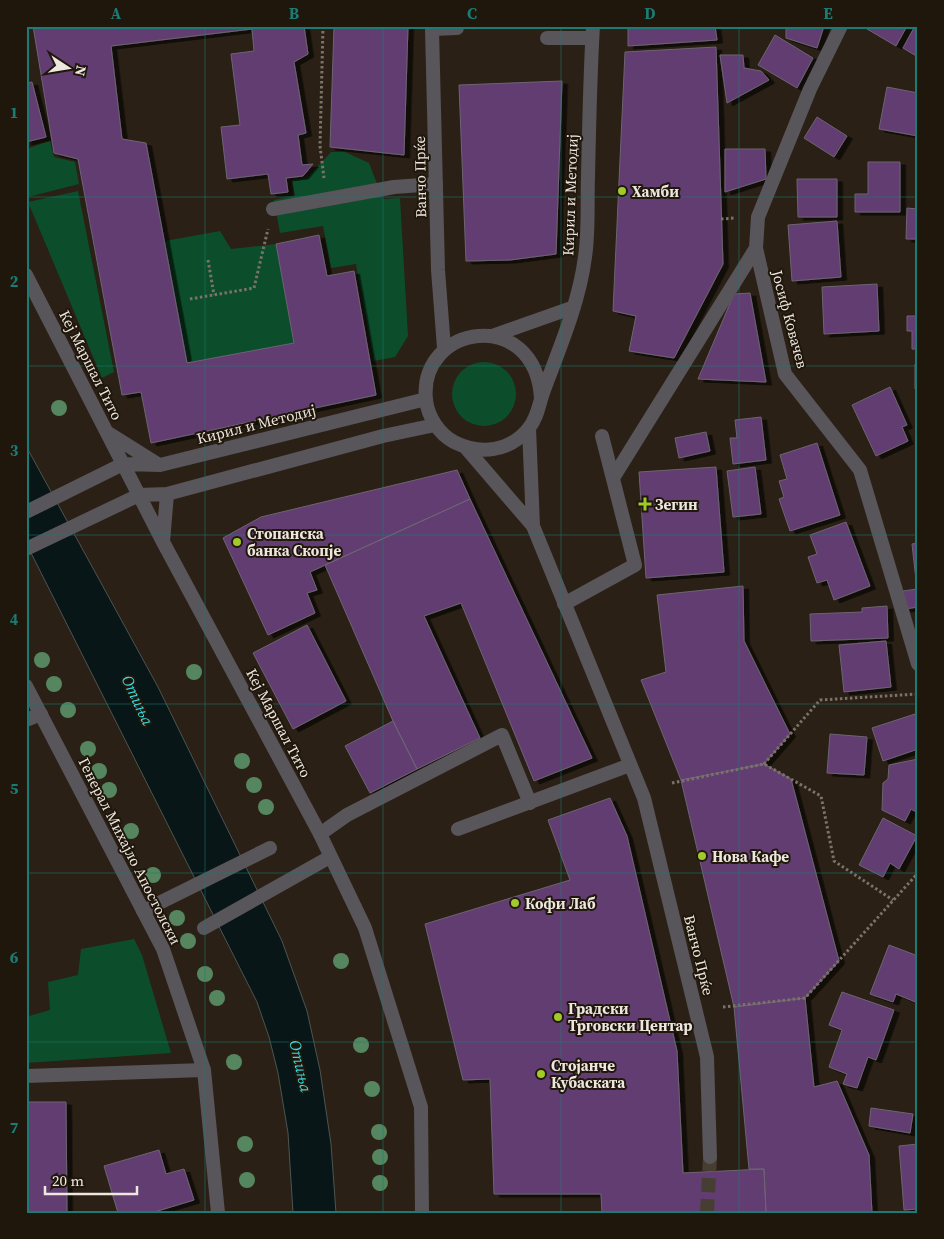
<svg xmlns="http://www.w3.org/2000/svg" width="944" height="1239" viewBox="0 0 944 1239" font-family="'Source Serif 4',serif">
	<style>
		.green { fill: #0c4e2b }
		.water { fill: #081617; stroke: #4d5553 }
		.building { fill: #623c72; stroke: #6d6472; filter: url(#shadow) }
		.lines { fill: none; stroke-linecap: round; stroke-linejoin: round }
		.minor-tunnel { stroke: #473e33; stroke-width: 14; stroke-dasharray: 14 7; stroke-linecap: butt }
		.path { stroke: #7b7369; stroke-width: 3; stroke-dasharray: 2.5 2.5; stroke-linecap: butt }
		.service { stroke: #58555b; stroke-width: 14 }
		.minor { stroke: #58555b; stroke-width: 14 }
		.tertiary { stroke: #58555b; stroke-width: 14 }
		.tree { fill: #56865f }
		.grid { fill: none; stroke: #1a7c74; stroke-width: 1; stroke-opacity: 0.55 }
		.poi-dot { fill: #a1c92a; stroke: #20170c; stroke-width: 2 }
		.labels { text-anchor: middle; dominant-baseline: central; stroke-width: 4; stroke-linejoin: round; paint-order: stroke }
		.street-label { font-size: 15px; fill: #ede7df; stroke: #20170c }
		.poi-label { font-size: 15px; font-weight: bold; fill: #ede7df; stroke: #20170c; text-anchor: start }
		.water-label { font-size: 16px; font-style: italic; fill: #38dadf; stroke: #20170c }
		.neatline { fill: none; stroke: #1a7c74; stroke-width: 2 }
		.grid-label { font-size: 16px; text-anchor: middle; font-weight: bold; fill: #1a7c74 }
	</style>
	<defs>
		<filter id="shadow"><feDropShadow dx="5.5" dy="3" stdDeviation="0" flood-color="#0009"/></filter>
	</defs>
	<rect width="100%" height="100%" fill="#2a2015"/>
	<!-- green -->
	<path class="green" d="M50,141L54,157L75,162L79,184L28,197L26,149Z
		M331,152H345L369,163L383,199L400,198L408,336L395,357L374,361L356,264L331,268L323,226L280,233L274,200L295,196L292,180L307,178Z
		M78,191L114,372L102,378L28,202Z
		M220,231L231,249L276,244L294,343L187,363L165,241Z
		M452 394a32 32 0 1 1 64 0a32 32 0 1 1-64 0Z
		M134,939L142,955L171,1053L26,1063V1017L50,1010L48,982L78,975L81,949Z"/>
	<!-- water -->
	<path class="water" d="M26,446L158,687L282,941L307,1011L320,1070L331,1144L336,1213H293L288,1133L278,1073L269,1037L257,1002L26,543Z"/>
	<!-- building -->
	<path class="building" d="M33,26H304L308,54L294,62L306,133L298,135L302,165L313,164L303,176L286,178L288,192L271,194L268,174L227,179L221,127L240,125L231,54L254,51L252,29L111,46L122,139L146,143L187,363L294,343L276,244L319,235L327,276L354,271L376,395L151,443L141,392L122,395L78,159L54,153Z
		M334,26H408L404,155L330,147Z
		M628,26H715L717,40L628,46Z
		M786,26H824L817,48L786,38Z
		M862,26H907L896,46Z
		M915,26H918V57L903,48Z
		M775,35L813,58L797,88L758,65Z
		M716,47L723,264L674,358L629,351L636,316L613,311L625,52Z
		M720,55H743L744,68L761,71L769,80L727,103Z
		M562,81L556,254L510,260L466,261L459,85Z
		M32,82L46,137L26,142V83Z
		M887,87L918,93V136L879,129Z
		M817,117L847,136L834,157L804,138Z
		M725,149H765L766,179L725,192Z
		M868,162H900V212H855V194H868Z
		M797,179H837V217H798Z
		M907,208L918,209V239H906Z
		M837,221L841,277L792,281L788,225Z
		M877,284L879,331L824,334L822,287Z
		M750,293L766,382L698,379L734,294Z
		M907,316H918V349H912V331H907Z
		M915,364H918V389H915Z
		M890,387L907,425L902,427L908,441L876,456L852,405Z
		M761,417L766,460L733,464L730,438H737L735,420Z
		M706,432L710,451L679,458L675,438Z
		M817,443L840,515L790,531L779,499L784,497L779,481L787,479L780,455Z
		M716,467L724,572L646,578L639,472Z
		M755,467L761,514L733,517L727,471Z
		M457,470L470,499L310,572L317,590L307,593L315,613L268,635L223,538L261,517Z
		M470,499L592,758L534,781L461,603L424,616L480,738L417,769L393,721L325,565Z
		M846,522L870,586L834,600L827,580L817,583L808,557L817,554L810,535Z
		M918,543V607L905,609L903,591L917,589L912,544Z
		M743,586L744,641L790,734L764,764L681,780L641,680L666,672L657,595Z
		M887,606L888,638L811,641L810,614L862,612V608Z
		M307,625L346,701L293,729L253,653Z
		M886,641L891,687L844,692L839,645Z
		M915,714L918,723V749L883,761L872,728Z
		M393,721L417,769L370,793L345,746Z
		M830,734L867,737L864,775L827,773Z
		M918,759V813L911,809L905,821L882,810L883,783L888,779L889,765Z
		M764,764L791,779L839,961L805,998L734,1007L681,780Z
		M610,798L627,836L677,1051L683,1173L764,1169L766,1213H602L601,1194H494L490,1079L463,1080L425,924L570,880L548,820Z
		M883,818L917,836L899,869L890,863L883,877L859,865Z
		M889,945L918,956V1003L896,994L893,1002L870,994Z
		M842,992L894,1010L876,1060L868,1057L857,1088L843,1084L847,1074L829,1067L842,1030L829,1025Z
		M805,998L814,1087L837,1081L869,1155L872,1213H766L764,1169H749L734,1007Z
		M26,1102H66L67,1213H26Z
		M871,1108L913,1114L910,1133L869,1126Z
		M918,1144V1209L904,1210L899,1146Z
		M159,1150L166,1174L184,1169L194,1200L151,1213H118L104,1166Z"/>
	<g class="lines">
		<!-- minor-tunnel -->
		<path class="minor-tunnel" d="M707,1213L710,1157"/>
		<!-- path -->
		<path class="path" d="M323,26L320,146L324,178
			M721,219L735,218
			M208,260L214,295
			M190,299L254,288L268,229
			M764,764L820,700L918,694
			M672,783L764,764L821,796L834,861L893,900
			M723,1007L805,998L918,873"/>
		<!-- service -->
		<path class="service" d="M547,38H592
			M273,209L394,187L436,184
			M564,604L635,565L602,436
			M143,911L270,848
			M204,928L330,857"/>
		<!-- minor -->
		<path class="minor" d="M841,26L810,89L758,217L756,248L785,374L860,470L918,664
			M444,348L438,270L432,29L457,28
			M529,428L533,526L644,798L707,1057L710,1157
			M466,448L533,526
			M613,478L756,248
			M26,720L41,714
			M458,829L630,765
			M320,834L347,815L502,735L530,803
			M26,1076L204,1070"/>
		<!-- tertiary -->
		<path class="tertiary" d="M26,275L163,542L320,834L365,928L421,1107L422,1213
			M492,336L574,307
			M541,398C535,306 418,324 426,400C428,417 439,434 454,442C480,455 510,452 529,428C538,417 539,403 544,390C560,347 579,303 585,257C589,231 587,203 588,177C589,127 590,77 593,26
			M108,433L159,465
			M26,512L123,464L160,465L426,399
			M163,542L167,494
			M26,549L139,495L167,494L383,436L435,425
			M26,686L163,949L204,1070L218,1213"/>
	</g>
	<!-- trees -->
	<g class="tree">
		<circle cx="59" cy="408" r="8"/>
		<circle cx="42" cy="660" r="8"/>
		<circle cx="194" cy="672" r="8"/>
		<circle cx="54" cy="684" r="8"/>
		<circle cx="68" cy="710" r="8"/>
		<circle cx="88" cy="749" r="8"/>
		<circle cx="242" cy="761" r="8"/>
		<circle cx="99" cy="771" r="8"/>
		<circle cx="254" cy="785" r="8"/>
		<circle cx="109" cy="790" r="8"/>
		<circle cx="266" cy="807" r="8"/>
		<circle cx="131" cy="831" r="8"/>
		<circle cx="153" cy="875" r="8"/>
		<circle cx="177" cy="918" r="8"/>
		<circle cx="188" cy="941" r="8"/>
		<circle cx="341" cy="961" r="8"/>
		<circle cx="205" cy="974" r="8"/>
		<circle cx="217" cy="998" r="8"/>
		<circle cx="361" cy="1045" r="8"/>
		<circle cx="234" cy="1062" r="8"/>
		<circle cx="372" cy="1089" r="8"/>
		<circle cx="379" cy="1132" r="8"/>
		<circle cx="245" cy="1144" r="8"/>
		<circle cx="380" cy="1157" r="8"/>
		<circle cx="247" cy="1180" r="8"/>
		<circle cx="380" cy="1183" r="8"/>
	</g>
	<!-- grid -->
	<path class="grid" d="M205,26V1213M383,26V1213M561,26V1213M739,26V1213M26,197H918M26,366H918M26,535H918M26,704H918M26,873H918M26,1042H918"/>
	<!-- markers -->
	<g class="poi-dot">
		<circle cx="622" cy="191" r="5"/>
		<path d="M642.5 496.5h5v5h5v5h-5v5h-5v-5h-5v-5h5z"/>
		<circle cx="237" cy="542" r="5"/>
		<circle cx="702" cy="856" r="5"/>
		<circle cx="515" cy="903" r="5"/>
		<circle cx="558" cy="1017" r="5"/>
		<circle cx="541" cy="1074" r="5"/>
	</g>
	<g class="labels">
		<!-- street labels -->
		<g class="street-label">
			<text transform="translate(420 177) rotate(-91)">Ванчо Прќе</text>
			<text transform="translate(570 195) rotate(-88)">Кирил и Методиј</text>
			<text transform="translate(790 319) rotate(75)">Јосиф Ковачев</text>
			<text transform="translate(91 365) rotate(63)">Кеј Маршал Тито</text>
			<text transform="translate(256 424) rotate(-14)">Кирил и Методиј</text>
			<text transform="translate(279 723) rotate(62)">Кеј Маршал Тито</text>
			<text transform="translate(130 851) rotate(63)">Генерал Михајло Апостолски</text>
			<text transform="translate(699 955) rotate(76)">Ванчо Прќе</text>
		</g>
		<!-- poi labels -->
		<g class="poi-label">
			<text x="632" y="191">Хамби</text>
			<text x="655" y="504">Зегин</text>
			<text x="247" y="533">Стопанска<tspan x="247" dy="17">банка Скопје</tspan></text>
			<text x="712" y="856">Нова Кафе</text>
			<text x="525" y="903">Кофи Лаб</text>
			<text x="568" y="1008">Градски<tspan x="568" dy="17">Трговски Центар</tspan></text>
			<text x="551" y="1065">Стојанче<tspan x="551" dy="17">Кубаската</tspan></text>
		</g>
		<!-- water labels -->
		<g class="water-label">
			<text transform="translate(138 700) rotate(65)">Отиња</text>
			<text transform="translate(301 1066) rotate(77)">Отиња</text>
		</g>
	</g>
	<!-- border -->
	<rect width="944" height="1239" fill="none" stroke="#20170c" stroke-width="55"/>
	<!-- north arrow -->
	<g transform="translate(68 68) rotate(102)" stroke="#20170c" stroke-width="4" paint-order="stroke">
	<path d="M0-4L9 19L0 12L-9 19Z" fill="#ede7df"/>
	<text y="-8" font-size="14" font-weight="bold" text-anchor="middle" fill="#ede7df">N</text>
	</g>
	<!-- scale -->
	<path d="M45 1186v8h92v-8" fill="none" stroke="#ede7df" stroke-width="2.5"/>
	<text x="52" y="1186" font-size="15" fill="#ede7df" stroke="#20170c" stroke-width="4" paint-order="stroke">20 m</text>
	<rect x="28" y="28" width="888" height="1184" class="neatline"/>
	<g class="grid-label">
		<text x="116" y="19">A</text>
		<text x="294" y="19">B</text>
		<text x="472" y="19">C</text>
		<text x="650" y="19">D</text>
		<text x="828" y="19">E</text>
		<text x="14" y="118">1</text>
		<text x="14" y="287">2</text>
		<text x="14" y="456">3</text>
		<text x="14" y="625">4</text>
		<text x="14" y="794">5</text>
		<text x="14" y="963">6</text>
		<text x="14" y="1133">7</text>
	</g>
</svg>
